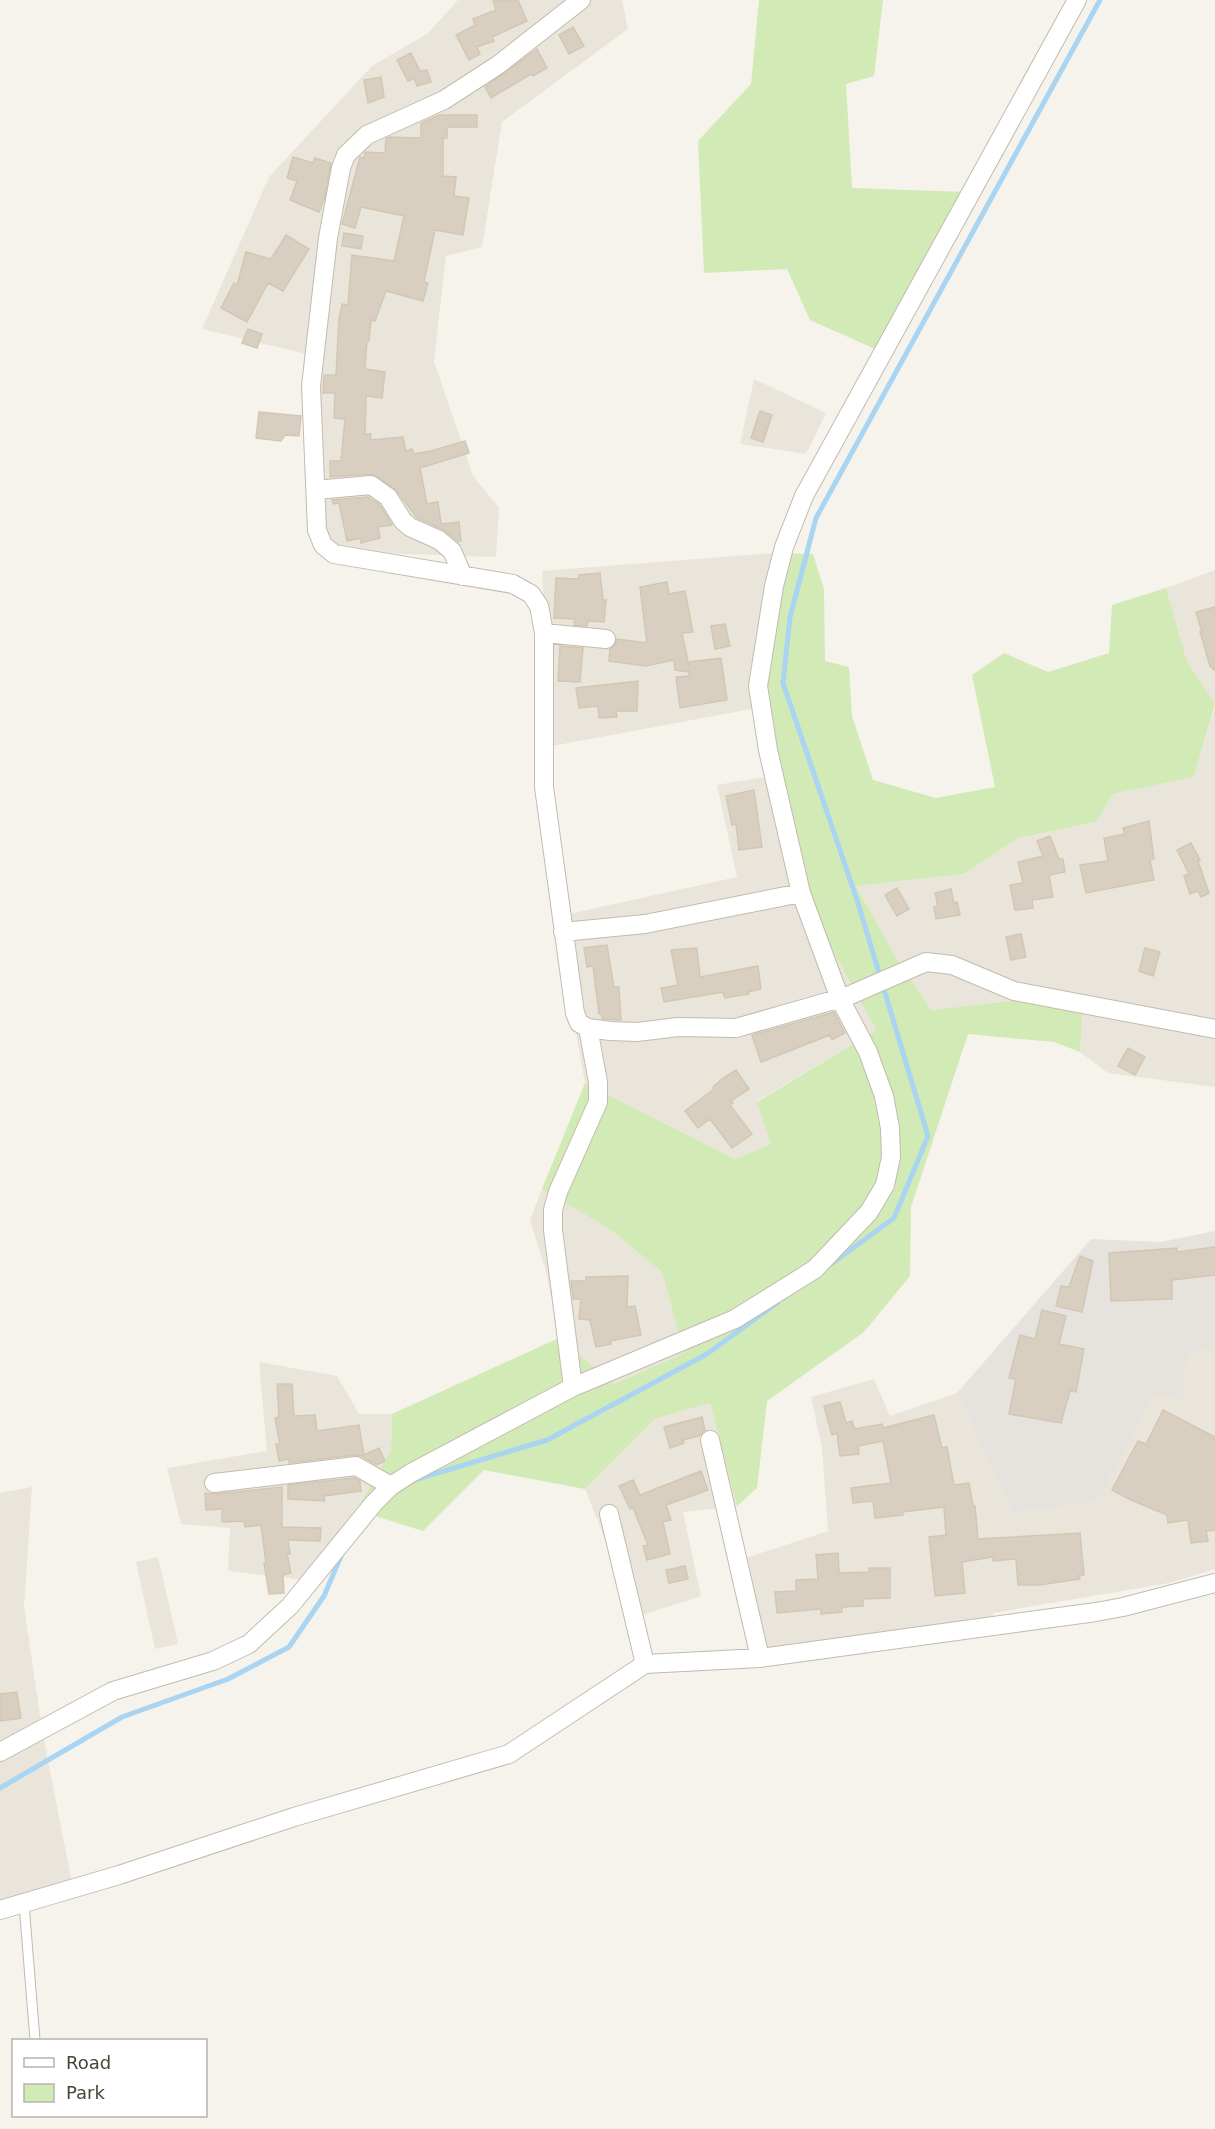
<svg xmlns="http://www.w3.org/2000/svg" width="1215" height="2129" viewBox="0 0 1215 2129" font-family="'DejaVu Sans',sans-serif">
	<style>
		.residential { fill: #eae5da }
		.industrial { fill: #e6e2dd }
		.green { fill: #d2eab5 }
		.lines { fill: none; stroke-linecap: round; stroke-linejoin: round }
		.stream { stroke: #a9d4f2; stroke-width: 5 }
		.building { fill: #d8cfc1; stroke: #d3c7b4; stroke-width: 1.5 }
		.lane-casing { stroke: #c2bbae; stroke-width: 11 }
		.street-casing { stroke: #c2bbae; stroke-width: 20 }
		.lane { stroke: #fff; stroke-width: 9 }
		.street { stroke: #fff; stroke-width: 18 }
	</style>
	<rect width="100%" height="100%" fill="#f6f3ec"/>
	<!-- residential -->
	<path class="residential" d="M458,0H622L628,29L502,122L482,247L446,256L434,361L473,476L499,508L496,557L316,551L307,354L202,329L269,177L372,66L428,33Z
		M754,379L826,413L806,454L740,444Z
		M772,553L757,640L768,706L552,746L542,571Z
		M1215,570V704L1187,661L1166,588Z
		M1215,706V1087L1108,1073L1080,1052L1084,993L931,1010L896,957L856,886L964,874L1018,838L1096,822L1113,794L1194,777Z
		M770,776L828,942L876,1030L757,1101L771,1144L735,1159L585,1083L555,917L737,877L717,785Z
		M542,1189L611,1230L662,1272L684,1353L614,1384L559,1338L546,1271L530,1220Z
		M1215,1346V1569L1169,1583L993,1613V1624L765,1660L743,1559L828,1531L822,1448L811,1397L874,1379L890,1416L957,1393L1012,1513L1098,1502L1153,1394L1187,1353Z
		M259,1362L337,1376L359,1414H392L391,1450L313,1581L228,1571L230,1528L181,1524L167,1468L267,1451Z
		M710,1403L737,1506L683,1512L701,1596L636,1617L585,1489L655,1419Z
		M32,1487L24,1607L43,1735L73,1888L0,1909V1493Z
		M158,1557L178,1644L155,1649L136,1562Z"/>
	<!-- industrial -->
	<path class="industrial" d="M1215,1231V1346L1187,1354L1182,1399L1153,1394L1098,1502L1012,1513L957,1393L1091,1239L1160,1242Z"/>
	<!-- green -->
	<path class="green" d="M759,0H883L874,76L846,84L852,188L966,192L875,349L810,320L787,269L704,273L698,141L751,84Z
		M772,553L813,554L824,589L825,661L849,667L852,716L873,780L936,798L995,787L972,675L1004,653L1048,672L1109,653L1112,605L1166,588L1187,661L1215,704L1194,777L1113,794L1096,822L1018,838L964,874L856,886L896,957L931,1010L1084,993L1080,1052L1054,1042L968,1034L911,1207L910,1276L864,1332L767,1401L757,1488L737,1506L710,1403L655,1419L585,1489L484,1470L423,1531L356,1510L391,1450L392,1414L559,1338L614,1384L684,1353L662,1272L611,1230L542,1189L585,1083L735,1159L771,1144L757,1102L876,1030L828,942L782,848L757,640Z"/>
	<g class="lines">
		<!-- stream -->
		<path class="stream" d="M831,1264L894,1218L928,1136L858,903L783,683L790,617L816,518L1100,0
			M414,1480L547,1440L707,1354L777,1303
			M0,1788L122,1717L228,1679L289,1647L324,1596L341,1556"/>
	</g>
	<!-- building -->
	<path class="building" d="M493,0H518L527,21L492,37L494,41L477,47L480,54L469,60L456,35L475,25L473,19L496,10Z
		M573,27L584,46L569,54L559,35Z
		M537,49L547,68L533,76L531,74L491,98L485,87Z
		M411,53L420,71L427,70L431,82L417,86L414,78L408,81L397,60Z
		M381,77L384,97L368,103L364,80Z
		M439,115H477V127H447V138H443V176L456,177L454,196L469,198L463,235L435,230L424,282L428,283L423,301L386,291L375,321L371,320L369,341H367L365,369L385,372L382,398L366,396L365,434H371L370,440L403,437L406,451L412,449L414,454L431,451L465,441L469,453L420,468L427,504L438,502L441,524L459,522L461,541H458L444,530L416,517L397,491L377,476L370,474L330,477V461H341L345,419L334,418L335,393H323L324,375H336L339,319L342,304L348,305L352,255L394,261L404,216L361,207L355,228L342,224L360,157L364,158L365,152L385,153L386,139L389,137L421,138V123Z
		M293,157L313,163L315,158L331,163L324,200L319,212L290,200L297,181L287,178Z
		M344,233L363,236L361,249L342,246Z
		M286,235L309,249L283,291L268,283L247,322L221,308L234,283L237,285L246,252L271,259Z
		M248,329L262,334L257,348L242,343Z
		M760,411L772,415L763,442L751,438Z
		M259,412L301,416L299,436L285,435L281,441L256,438Z
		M368,497L380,505L392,525L378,527L380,538L361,543L360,538L347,541L339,503L333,504L332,500Z
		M600,573L603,600H606L604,622L588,621L587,626L574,625L575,619L554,618L556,578L579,579V575Z
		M667,582L669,594L685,591L693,632L682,633L689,666V662L721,658L727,700L680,708L676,677L689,676V672L675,670L674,660L646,666L609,661L610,649L615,645L617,639L647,643L640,587Z
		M1215,607V670H1214L1210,666L1200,632H1202L1196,612Z
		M725,624L730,646L715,649L711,626Z
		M560,646L583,648L580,682L558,681Z
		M638,681L637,711H616L617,717L599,718L598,706L579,708L576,688Z
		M754,790L762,847L739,850L736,824L732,825L726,796Z
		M1149,821L1154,859L1150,860L1154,880L1086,893L1080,865L1108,861L1104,838L1125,834L1123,828Z
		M1050,836L1059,859H1063L1065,872L1049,875L1053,897L1032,900L1033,908L1015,910L1010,885L1023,883L1018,862L1043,856L1037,841Z
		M1191,843L1200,860L1198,861L1209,893L1201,897L1198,891L1190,894L1184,876L1189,874L1177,850Z
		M897,888L909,909L897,916L885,895Z
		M951,889L954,903L957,902L960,915L936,919L934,907L938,906L935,893Z
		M1021,934L1026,957L1011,960L1006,937Z
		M607,945L614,987H619L621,1020L602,1019V1014H599L593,966L587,967L584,948Z
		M697,948L700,977L758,966L761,989L748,992L749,994L725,998L723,992L664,1002L661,988L678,985L671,950Z
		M1145,948L1160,952L1153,976L1139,971Z
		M834,1012L845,1033L832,1040L830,1035L761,1062L752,1035Z
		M1128,1048L1145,1057L1135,1075L1118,1066Z
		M736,1070L749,1089L731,1101L733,1103L730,1105L752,1134L732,1148L710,1119L698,1128L685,1111L714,1089L713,1087L723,1078Z
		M1215,1247V1275L1172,1280V1299L1111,1301L1109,1253L1177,1248V1252Z
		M1080,1256L1093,1261L1082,1312L1056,1306L1061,1286L1069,1287Z
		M628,1276L627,1307L635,1306L641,1335L610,1341L611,1344L596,1347L590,1320L579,1319L581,1299H573L571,1281H586V1277Z
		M1042,1310L1066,1316L1059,1344L1084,1349L1076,1392L1070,1391L1061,1423L1009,1414L1016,1379L1009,1378L1020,1335L1035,1339Z
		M277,1384H292L294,1416L315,1415L317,1431L359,1425L364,1455L379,1448L385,1461L377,1465L362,1456L355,1455L289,1463V1459L279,1461L276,1444H280L275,1418L279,1417Z
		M840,1402L846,1423L852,1421L855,1429L882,1424L883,1428L934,1415L942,1448L947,1447L954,1485L969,1483L973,1506H975L978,1539L1080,1533L1084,1575H1079L1080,1579L1040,1585H1018L1016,1559L993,1561V1557L962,1562L965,1593L935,1596L929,1537L946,1535L944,1507L902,1512L903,1515L875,1518L873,1501L853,1503L851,1488L891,1483L883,1441L858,1446L859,1454L840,1456L837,1433L832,1435L824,1406Z
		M1163,1410L1215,1437V1530L1206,1531L1208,1541L1191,1543L1188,1520L1168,1523L1167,1515L1129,1499L1112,1490L1138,1441L1146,1444Z
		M702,1417L705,1430L699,1436L683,1440L684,1443L670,1448L664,1427Z
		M701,1471L708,1490L666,1505L671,1520L663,1522L670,1554L647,1560L643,1546L648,1545L633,1508L630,1509L619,1486L633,1480L640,1495Z
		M354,1478L360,1481L361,1491L324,1496L325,1501L288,1499V1485Z
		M282,1487V1527L321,1528L320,1541L288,1540L290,1554H287L291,1573L283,1575L284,1593L269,1594L264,1563H266L261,1525L245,1527L244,1521L222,1522V1509L206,1510L205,1493L215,1494Z
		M838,1553L839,1573L869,1572V1568H890V1598L863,1599V1606L842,1607V1612L821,1614V1609L777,1613L775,1592L796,1591V1580L818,1579L816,1555Z
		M685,1566L688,1579L669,1583L666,1570Z
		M17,1692L21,1718L0,1721V1694Z"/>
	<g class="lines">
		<defs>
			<path id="lane" d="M24,1904L35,2040"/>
			<path id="street" d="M581,0L498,65L444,100L367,135L346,155L341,168L328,238L311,386L317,530L323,545L334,554L513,584L531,594L539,606L544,633V787L575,1013L579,1023L588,1028L610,1031L637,1032L678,1027L736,1028L848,996L926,962L952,965L1014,991L1215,1029
				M316,490L371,485L388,497L403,521L410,527L439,540L452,551L463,576
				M544,633L606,639
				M563,932L645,924L801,893
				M573,1387L553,1230V1210L558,1192L598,1102V1082L588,1028
				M710,1440L760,1658
				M214,1483L356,1466L391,1486
				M609,1514L645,1664
				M0,1752L113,1691L213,1661L249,1644L290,1606L374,1503L391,1486L411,1473L573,1387L735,1319L815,1269L869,1212L885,1185L891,1157L890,1128L884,1096L868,1052L840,999L801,893L768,750L758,686L774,586L784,547L804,496L1077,0
				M0,1910L119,1875L294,1817L509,1754L645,1664L760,1658L1096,1612L1123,1607L1215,1583"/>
		</defs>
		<!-- lane casing -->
		<use href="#lane" class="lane-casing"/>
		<!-- street casing -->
		<use href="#street" class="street-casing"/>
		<!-- lane -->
		<use href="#lane" class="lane"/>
		<!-- street -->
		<use href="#street" class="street"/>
	</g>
	<!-- legend -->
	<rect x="12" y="2039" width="195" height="78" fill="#ffffff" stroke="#b7b4b0" stroke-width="1.5"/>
	<rect x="24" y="2058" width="30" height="9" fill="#ffffff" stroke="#b7b4b0" stroke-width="1.5"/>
	<text x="66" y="2069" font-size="18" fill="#4b4439">Road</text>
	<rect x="24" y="2084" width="30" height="18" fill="#d2eab5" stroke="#b7b4b0" stroke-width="1.5"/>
	<text x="66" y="2099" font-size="18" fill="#4b4439">Park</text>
</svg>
